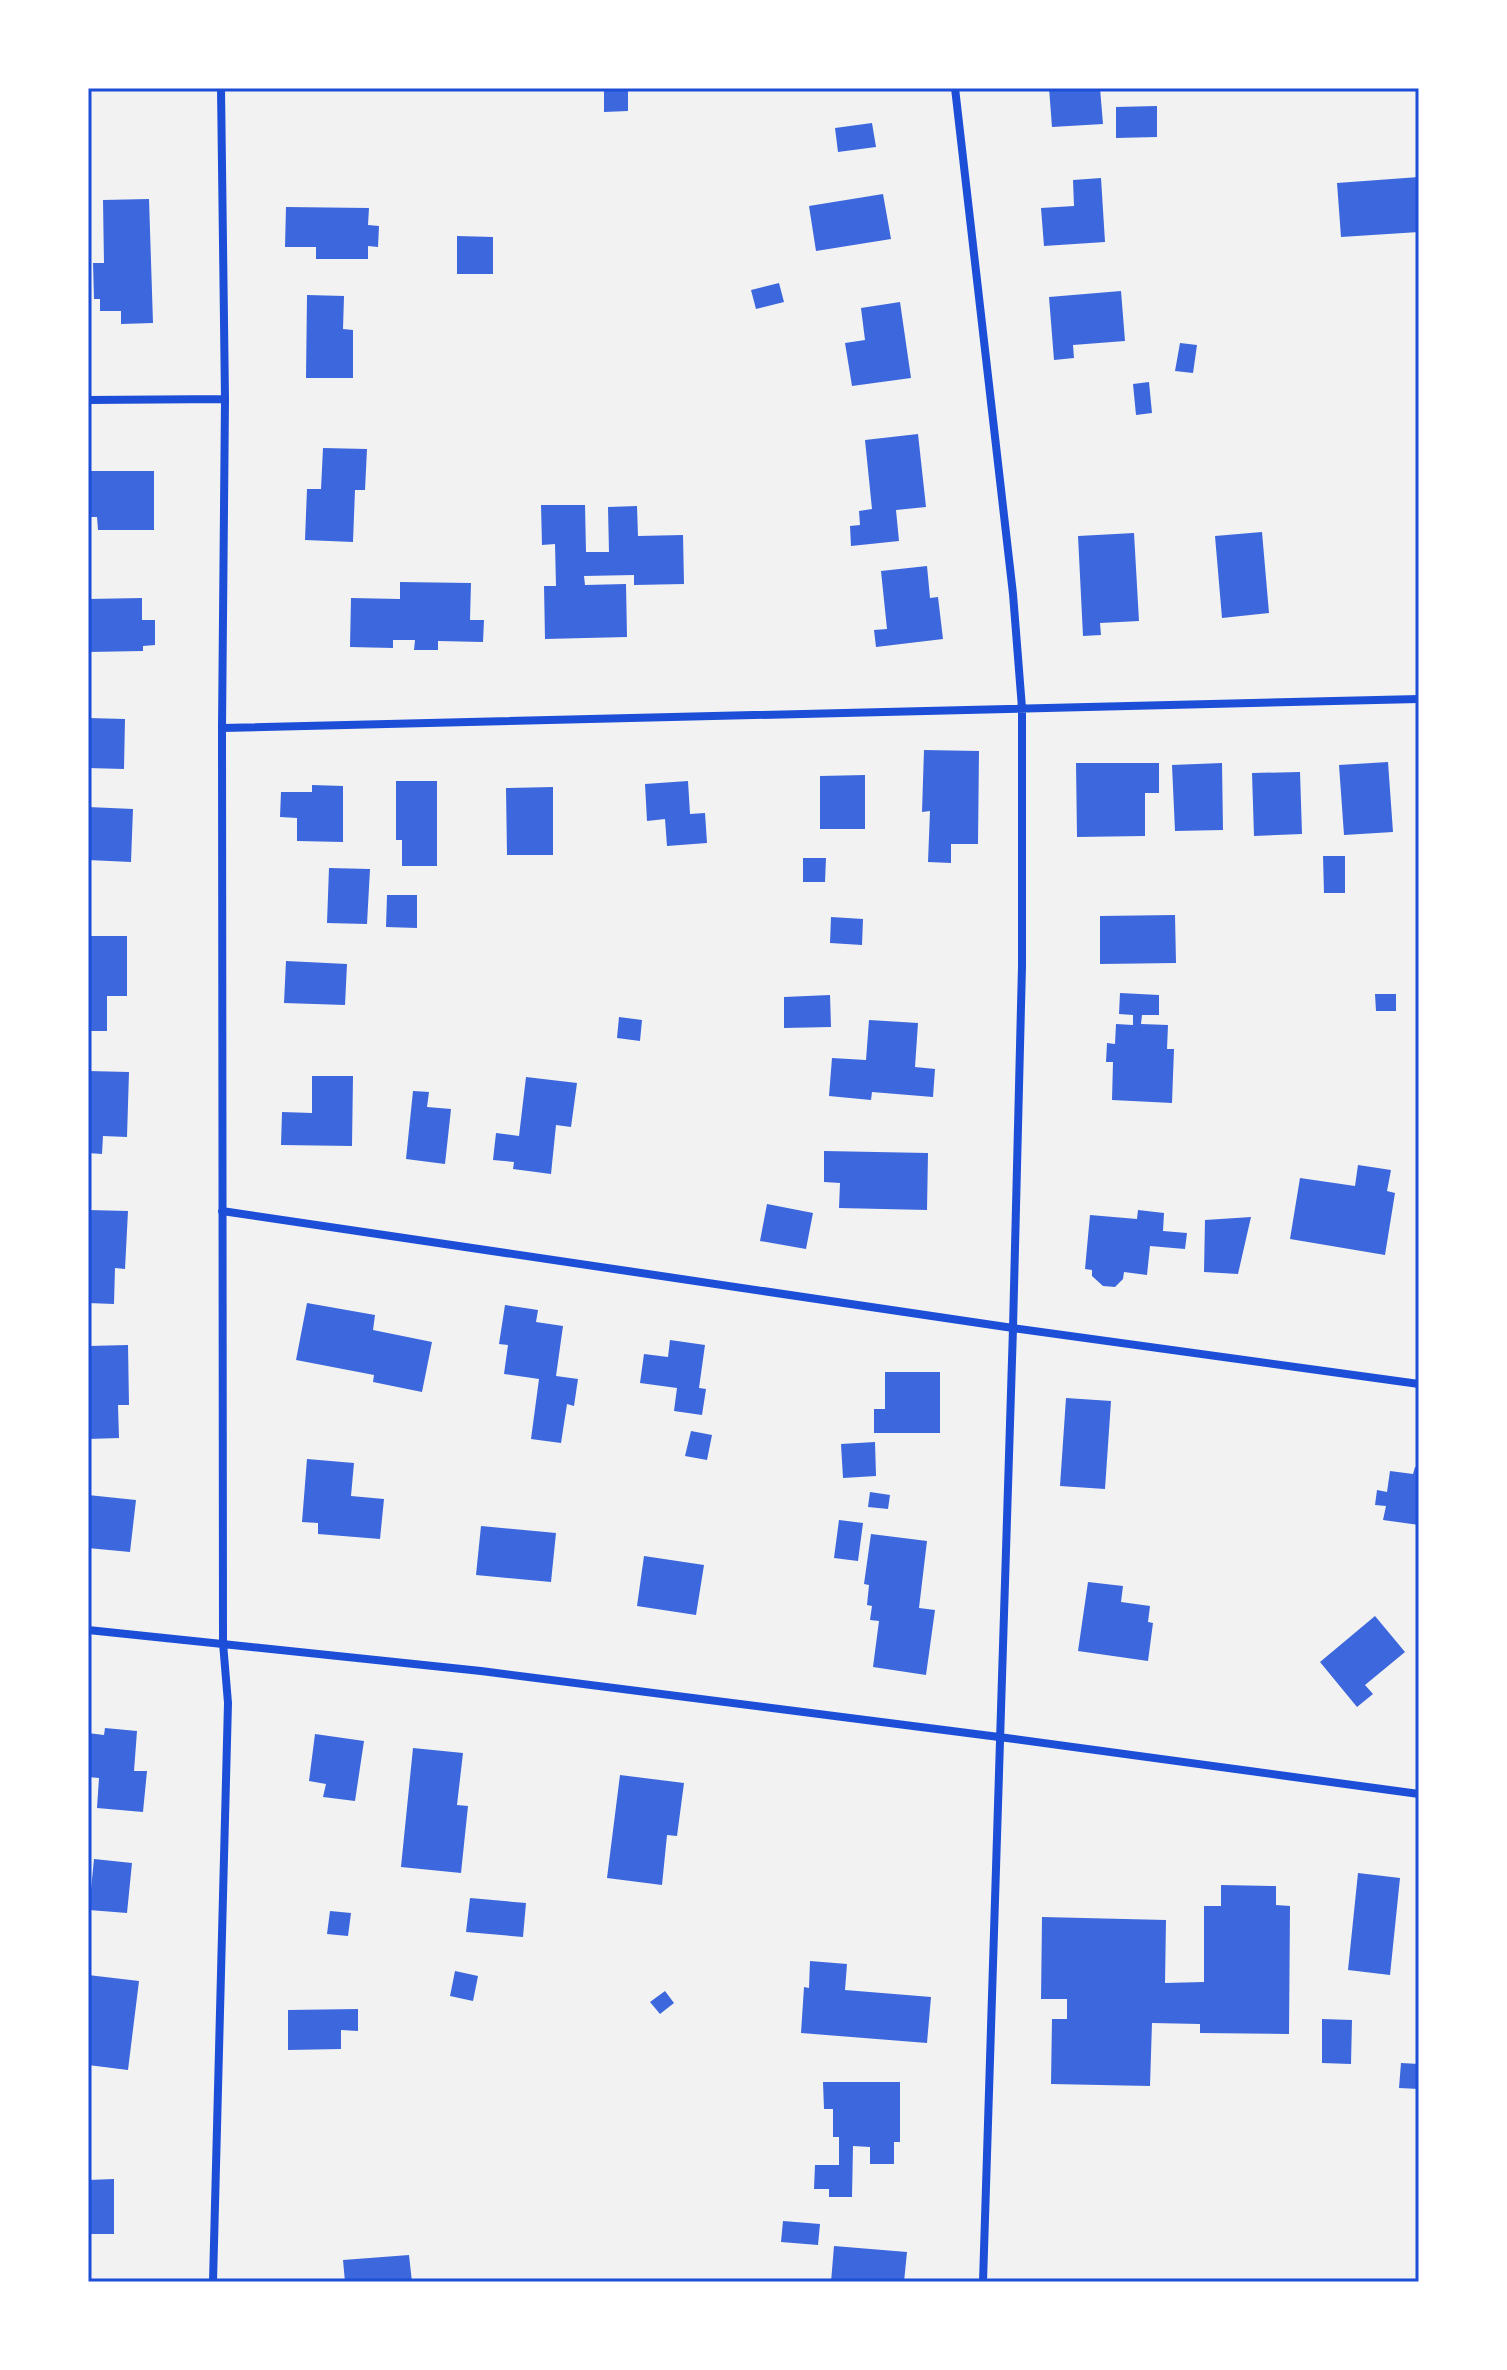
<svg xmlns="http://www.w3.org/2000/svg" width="1507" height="2370" viewBox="0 0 1507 2370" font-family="Cabin,sans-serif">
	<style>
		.building { fill: #3d67dc }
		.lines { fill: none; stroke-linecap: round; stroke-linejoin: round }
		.minor { stroke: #1d4ed8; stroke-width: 8 }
		.neatline { fill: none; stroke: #1d4ed8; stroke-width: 3 }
	</style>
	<rect width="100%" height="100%" fill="#f2f2f2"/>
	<!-- building -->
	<path class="building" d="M604,88H628V111L604,112Z
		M1049,88H1100L1103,124L1052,127Z
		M1157,106V137L1116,138V107Z
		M872,123L876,147L838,152L835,128Z
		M1419,177V232L1341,237L1337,183Z
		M1101,178L1105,242L1044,246L1041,208L1074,206L1073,180Z
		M883,194L891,239L816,251L809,206Z
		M149,199L153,323L121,324V311H100V299H94L93,263H104L103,200Z
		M286,207L369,208L368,225L379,226L378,247L368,246V259H316V247H285Z
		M457,236L493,237V274H457Z
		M779,283L784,302L756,309L751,290Z
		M1121,291L1125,341L1073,345L1074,358L1054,360L1049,297Z
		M307,295L344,296L343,329L353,330V378H306Z
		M900,302L911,378L852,386L845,343L865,340L861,308Z
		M1180,343L1197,345L1193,373L1175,371Z
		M1149,382L1152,413L1136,415L1133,384Z
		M918,434L926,507L896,510L899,541L851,546L850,526L860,525L859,511L872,509L865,440Z
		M323,448L367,449L365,490H355L353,542L305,540L307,489H321Z
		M88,471H154V530H98L97,517H88Z
		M541,505H585L586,552H609L608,507L637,506L638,536L683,535L684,584L634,585V575L584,576L585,585L626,584L627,637L545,639L544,586H556L555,544L542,545Z
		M1262,532L1269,613L1222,618L1215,536Z
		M1134,533L1139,621L1100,623L1101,635L1083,636L1078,536Z
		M927,566L930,598L938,597L943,639L876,647L874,630L887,629L881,571Z
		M400,582L471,583L470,620H484L483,642L438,641V650H414L415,640H393V648L350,647L351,598L400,599Z
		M142,598V620H155V645L143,646V651L88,652V599Z
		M88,718L125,719L124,769L88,768Z
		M924,750L979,751L978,844H951V863L928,862L930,811L922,812Z
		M1388,762L1393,832L1344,835L1339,765Z
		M1076,763H1159V793H1145V836L1077,837Z
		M1222,763L1223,830L1175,831L1172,765Z
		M1300,772L1302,834L1254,836L1252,773Z
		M865,775V829H820V776Z
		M396,781H437V866H402V840H396Z
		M688,781L690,814L705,813L707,843L667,846L665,819L647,821L645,784Z
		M312,785L343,786V842L297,841V818L280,817L281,792H312Z
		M553,787V855H507L506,788Z
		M88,807L133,809L131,862L88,860Z
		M1323,856H1345V893H1324Z
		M803,858H826L825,882H803Z
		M329,868L370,869L367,924L327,923Z
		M387,895H417V928L386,927Z
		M1175,915L1176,963L1100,964V916Z
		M831,917L863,919L862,945L830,943Z
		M88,936H127V996H107V1031H88Z
		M286,961L347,964L345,1005L284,1003Z
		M1120,993L1159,995V1015H1142L1141,1024L1168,1025L1167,1049H1174L1172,1103L1112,1100L1113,1062H1106L1107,1043L1115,1044L1116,1024L1133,1025V1015L1119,1014Z
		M1375,994H1396V1011H1376Z
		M830,995L831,1027L784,1028V997Z
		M619,1017L642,1020L640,1041L617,1038Z
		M869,1020L918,1023L915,1067L935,1069L933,1097L872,1092L871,1100L829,1096L832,1058L866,1060Z
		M88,1071L129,1072L127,1137L103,1136L102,1154L88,1153Z
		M312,1076H353L352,1146L281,1145L282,1112L312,1113Z
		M526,1077L577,1083L571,1127L556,1125L551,1174L513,1169L514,1162L493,1160L496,1133L519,1136Z
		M413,1091L429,1092L427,1107L451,1109L445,1164L406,1159Z
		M824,1151L928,1153L927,1210L839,1208L840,1183L824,1182Z
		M1358,1165L1391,1170L1387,1191L1395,1193L1385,1255L1290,1239L1300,1178L1355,1186Z
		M767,1204L813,1213L806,1249L760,1241Z
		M88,1210L128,1211L125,1269L115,1268L114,1304L88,1303Z
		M1138,1210L1164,1213L1163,1231L1187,1233L1185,1249L1150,1246L1147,1275L1124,1272L1123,1279L1115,1287L1103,1286L1092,1276V1270L1085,1269L1090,1215L1137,1219Z
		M1251,1217L1238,1274L1204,1272L1205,1220Z
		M307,1303L375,1315L373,1330L432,1342L422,1392L373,1382L374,1375L296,1360Z
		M505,1305L538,1310L536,1322L563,1326L556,1376L578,1379L574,1406L567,1404L561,1443L531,1439L539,1379L504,1374L508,1345L499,1344Z
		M670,1340L705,1345L699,1388L706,1389L702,1415L674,1411L677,1388L640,1383L644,1354L668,1357Z
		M128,1345L129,1405H118L119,1438L88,1439V1346Z
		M885,1372H940V1433H874V1409H885Z
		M1066,1398L1111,1401L1105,1489L1060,1486Z
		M691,1431L712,1435L707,1460L685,1456Z
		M875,1442L876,1476L843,1478L841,1444Z
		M307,1459L354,1463L351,1496L384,1499L380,1539L318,1534V1523L302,1522Z
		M1415,1467H1419V1525L1383,1520L1386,1506L1375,1505L1377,1490L1387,1492L1390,1471L1413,1474Z
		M870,1492L890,1495L888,1509L868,1507Z
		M88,1495L136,1500L130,1552L88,1548Z
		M839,1520L863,1523L858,1561L834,1558Z
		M481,1526L556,1533L551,1582L476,1575Z
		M871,1534L927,1541L919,1608L935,1610L926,1675L873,1667L879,1621L870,1620L872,1606L867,1605L869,1585L864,1584Z
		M644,1556L704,1565L696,1615L637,1606Z
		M1088,1582L1123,1586L1121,1602L1150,1606L1148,1622L1153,1623L1148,1661L1078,1651Z
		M1375,1616L1405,1652L1365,1685L1373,1694L1357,1707L1320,1662Z
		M105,1728L137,1731L134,1771H147L143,1812L97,1808L99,1778L88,1777V1733L104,1735Z
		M315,1734L364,1741L355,1801L323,1797L326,1784L309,1781Z
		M413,1748L463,1753L457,1805L468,1806L461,1873L401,1867Z
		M620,1775L684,1783L677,1836L667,1835L662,1885L607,1878Z
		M94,1859L132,1863L127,1913L89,1910Z
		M1358,1873L1400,1878L1390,1975L1348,1970Z
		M1221,1885L1276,1886V1905L1290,1906L1289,2034L1200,2033V2024L1152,2023L1150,2086L1051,2084L1052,2019H1067V1999H1041L1042,1917L1166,1920L1165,1983L1204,1982V1906H1221Z
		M470,1898L526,1903L523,1937L466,1932Z
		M330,1911L351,1913L348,1936L327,1934Z
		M810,1961L847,1964L845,1990L931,1997L927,2043L801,2033L804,1987L809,1988Z
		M455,1971L478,1976L473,2001L450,1996Z
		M88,1975L139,1981L128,2070L88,2065Z
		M665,1991L674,2003L660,2014L650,2002Z
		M358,2009V2031L341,2030V2049L288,2050V2010Z
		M1322,2019L1352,2020L1351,2064L1322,2063Z
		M1401,2063L1419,2064V2089L1399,2088Z
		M823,2082H900V2142H894V2164H870V2147L853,2146L852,2197H829V2189H814L815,2165H839V2137H833V2109H824Z
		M114,2179V2234H88V2180Z
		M783,2221L820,2224L818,2245L781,2242Z
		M834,2246L907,2252L904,2282H831Z
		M409,2255L412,2282H345L343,2260Z"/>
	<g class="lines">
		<!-- minor -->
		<path class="minor" d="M955,88L1013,594L1022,708V966L1013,1328L983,2282
			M88,400L225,399
			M222,728L1419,699
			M222,1211L1013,1328L1419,1384
			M88,1630L481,1671L999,1737L1419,1794
			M213,2282L228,1703L223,1643L222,728L225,399L221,88"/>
	</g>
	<!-- border -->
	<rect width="1507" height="2370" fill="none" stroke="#ffffff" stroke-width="180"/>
	<rect x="90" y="90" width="1327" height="2190" class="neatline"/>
</svg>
